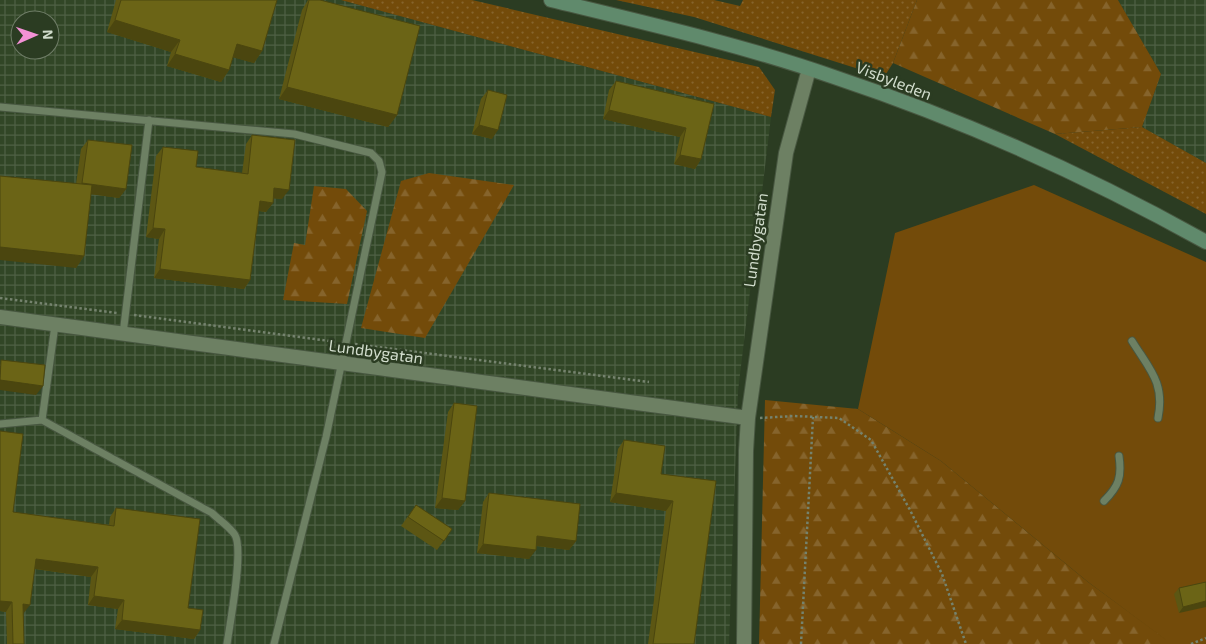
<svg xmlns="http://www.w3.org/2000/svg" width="1206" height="644" viewBox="0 0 1206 644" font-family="'Exo 2',sans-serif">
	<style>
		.industrial { fill: url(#industrial-grid); fill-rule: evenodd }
		.grass { fill: url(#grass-dots) }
		.forest { fill: url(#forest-firs) }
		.pitch { fill: #734b0a }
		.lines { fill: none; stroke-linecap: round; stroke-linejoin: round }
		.service-casing { stroke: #485741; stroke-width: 9 }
		.minor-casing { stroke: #485741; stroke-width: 16 }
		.secondary-casing { stroke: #485741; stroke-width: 16 }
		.path { stroke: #75836e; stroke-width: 2.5; stroke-dasharray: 2.5 2.5; stroke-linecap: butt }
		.service { stroke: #6d8063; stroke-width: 7 }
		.minor { stroke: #6d8063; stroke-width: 14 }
		.secondary { stroke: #608a6c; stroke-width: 14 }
		.wall { fill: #5c5613 }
		.shaded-wall { fill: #4b460f }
		.building { fill: #6b6416; stroke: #4b460f }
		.labels { text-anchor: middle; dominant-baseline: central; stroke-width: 5; stroke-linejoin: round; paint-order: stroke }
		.street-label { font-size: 16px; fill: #d2ddcd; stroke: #2b3c22 }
	</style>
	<defs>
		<pattern id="industrial-grid" width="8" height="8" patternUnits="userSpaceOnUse" patternTransform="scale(1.25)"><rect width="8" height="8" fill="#314626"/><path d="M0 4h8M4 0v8" fill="none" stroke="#4e6044"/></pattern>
		<pattern id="grass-dots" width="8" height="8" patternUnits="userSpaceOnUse" patternTransform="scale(1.25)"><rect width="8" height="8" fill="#734b0a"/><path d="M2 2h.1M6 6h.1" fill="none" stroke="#86642c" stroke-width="1.8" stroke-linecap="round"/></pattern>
		<pattern id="forest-firs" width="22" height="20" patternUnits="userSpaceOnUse" patternTransform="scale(1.25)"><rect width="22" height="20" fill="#734b0a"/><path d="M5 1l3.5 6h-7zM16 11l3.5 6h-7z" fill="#86642c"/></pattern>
	</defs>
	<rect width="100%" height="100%" fill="#2b3c22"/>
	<!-- industrial -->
	<path class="industrial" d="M0,0H341L771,117L738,391L729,644H0ZM20,20H50V50H20Z
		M1118,0H1206V163L1142,127L1161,74Z"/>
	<!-- grass -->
	<path class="grass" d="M341,0H472L759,67L775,90L771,117Z
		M616,0H714L740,6L743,0H917L893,63L884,77L694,17Z
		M1142,127L1206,163V214L1055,134Z"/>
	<!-- forest -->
	<path class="forest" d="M917,0H1118L1161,74L1142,127L1055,134L893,63Z
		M429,173L514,185L425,338L361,328L401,181Z
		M314,186L346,189L367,211L347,304L283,300L294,243L305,245Z
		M765,400L858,409L941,461L1088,582L1167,640L1166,644H759Z"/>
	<!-- pitch -->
	<path class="pitch" d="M1034,185L1206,262V644H1166V640L1088,582L941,461L858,409L895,233Z"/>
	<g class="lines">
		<defs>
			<path id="service" d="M0,107L294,134L371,153L379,161L382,172L326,437L274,644
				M123,334L149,120
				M1132,341C1150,370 1165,383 1158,418
				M42,420L55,325
				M0,424L42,420L212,513C219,520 230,527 235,535C244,550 230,623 227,644
				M1104,501C1119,486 1122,477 1119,456"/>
			<path id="minor" d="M0,317L748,418
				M744,644L746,451L748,418L786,153L809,69"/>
			<path id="secondary" d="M551,0C646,23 742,45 834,77C963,120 1088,176 1206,242"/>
		</defs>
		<!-- service casing -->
		<use href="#service" class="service-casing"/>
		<!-- minor casing -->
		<use href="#minor" class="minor-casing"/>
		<!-- secondary casing -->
		<use href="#secondary" class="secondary-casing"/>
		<!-- path -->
		<path class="path" d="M0,298L117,313
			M134,315L337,342
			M355,344L649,382
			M760,418L794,416L839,418L871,440L910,510L942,574L966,644
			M801,644L813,417
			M1191,644L1206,638"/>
		<!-- service -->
		<use href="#service" class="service"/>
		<!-- minor -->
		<use href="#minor" class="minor"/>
		<!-- secondary -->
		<use href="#secondary" class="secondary"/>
	</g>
	<!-- wall -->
	<path class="wall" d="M116,0H277L262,51L254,63L233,57L229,70L221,82L167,66L171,52L107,32Z
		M308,0H320L397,115L388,127L279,99L302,10Z
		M616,81L714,104L701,159L695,169L674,164L680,137L603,119L609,90Z
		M488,90L492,139L472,134L481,99Z
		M252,135L282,199L273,198V203L266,212L259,211L250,280L244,289L154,278L159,239L146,237L156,156L163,147L196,167L242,173L246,144Z
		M88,140L126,189L119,198L91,194L84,256L76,268V184L81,149Z
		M454,403L465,501L458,510L435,508L448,412Z
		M0,431L13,512L109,525L110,517L116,508L188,608L200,630L194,639L115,629L118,609L88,605L91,577L35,569L23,614L24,644H7L6,612L0,611Z
		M624,440L661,474L716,481L694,644H648L666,511L610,502L618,449Z
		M489,493L576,541L569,550L536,546L529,559L477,553L483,502Z
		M416,505L452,529L437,550L401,526Z
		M1206,582L1179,613L1174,594L1179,588Z"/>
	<!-- shaded-wall -->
	<path class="shaded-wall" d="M115,20L180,40L171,52L107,32Z
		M237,44L262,51L254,63L228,56Z
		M175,54L229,70L221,82L167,66Z
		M287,87L397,115L388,127L279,99Z
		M609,110L686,128L680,137L603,119Z
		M479,125L498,130L492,139L472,134Z
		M680,155L701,159L695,169L674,164Z
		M82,183L126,189L119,198L75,192Z
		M274,188L289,190L282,199L268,198Z
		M260,201L273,203L266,212L254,210Z
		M153,228L165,229L159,239L146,237Z
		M0,247L84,256L76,268L0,260Z
		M160,269L250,280L244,289L154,278Z
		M0,380L43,386L36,395L0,390Z
		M616,493L673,501L666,511L610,502Z
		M442,498L465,501L458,510L435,508Z
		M537,536L576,541L569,550L531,545Z
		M483,544L536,550L529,559L477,553Z
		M36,559L98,567L91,577L30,568Z
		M94,596L124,600L118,609L88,605Z
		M0,601L12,602L6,612L0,611Z
		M1206,601V607L1179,613L1183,607Z
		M23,604L30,605L23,614Z
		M122,620L200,630L194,639L115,629Z"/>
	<!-- building -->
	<path class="building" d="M121,0H277L262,51L237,44L229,70L175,54L180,40L115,20Z
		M309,0H320L420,26L397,115L287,87Z
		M616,81L714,104L701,159L680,155L686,128L609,110Z
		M488,90L507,95L498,130L479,125Z
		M252,135L295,140L289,190L274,188L273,203L260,201L250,280L160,269L165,229L153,228L163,147L198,151L196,167L248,174Z
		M88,140L132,145L126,189L82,183Z
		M0,176L92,185L84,256L0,247Z
		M1,360L45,365L43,386L0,380Z
		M454,403L477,406L465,501L442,498Z
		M0,431L23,434L13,512L114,526L116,508L200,519L188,608L203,610L200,630L122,620L124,600L94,596L98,567L36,559L30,605L23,604L24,644H13L12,602L0,601Z
		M624,440L665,446L661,474L716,481L694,644H653L673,501L616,493Z
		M489,493L580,504L576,541L537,536L536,550L483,544Z
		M416,505L452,529L444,541L408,517Z
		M1206,582V601L1183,607L1179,588Z"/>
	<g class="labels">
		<!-- street labels -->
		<g class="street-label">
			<text transform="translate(894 80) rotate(21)">Visbyleden</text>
			<text transform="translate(755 240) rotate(-82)">Lundbygatan</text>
			<text transform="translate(376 351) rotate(8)">Lundbygatan</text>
		</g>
	</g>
	<!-- north arrow -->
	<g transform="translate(35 35) rotate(88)"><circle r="24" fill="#2b3c22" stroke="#6e7c66"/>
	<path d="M0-4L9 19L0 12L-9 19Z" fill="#f391d6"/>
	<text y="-8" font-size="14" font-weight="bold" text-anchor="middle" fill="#d2ddcd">N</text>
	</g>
</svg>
